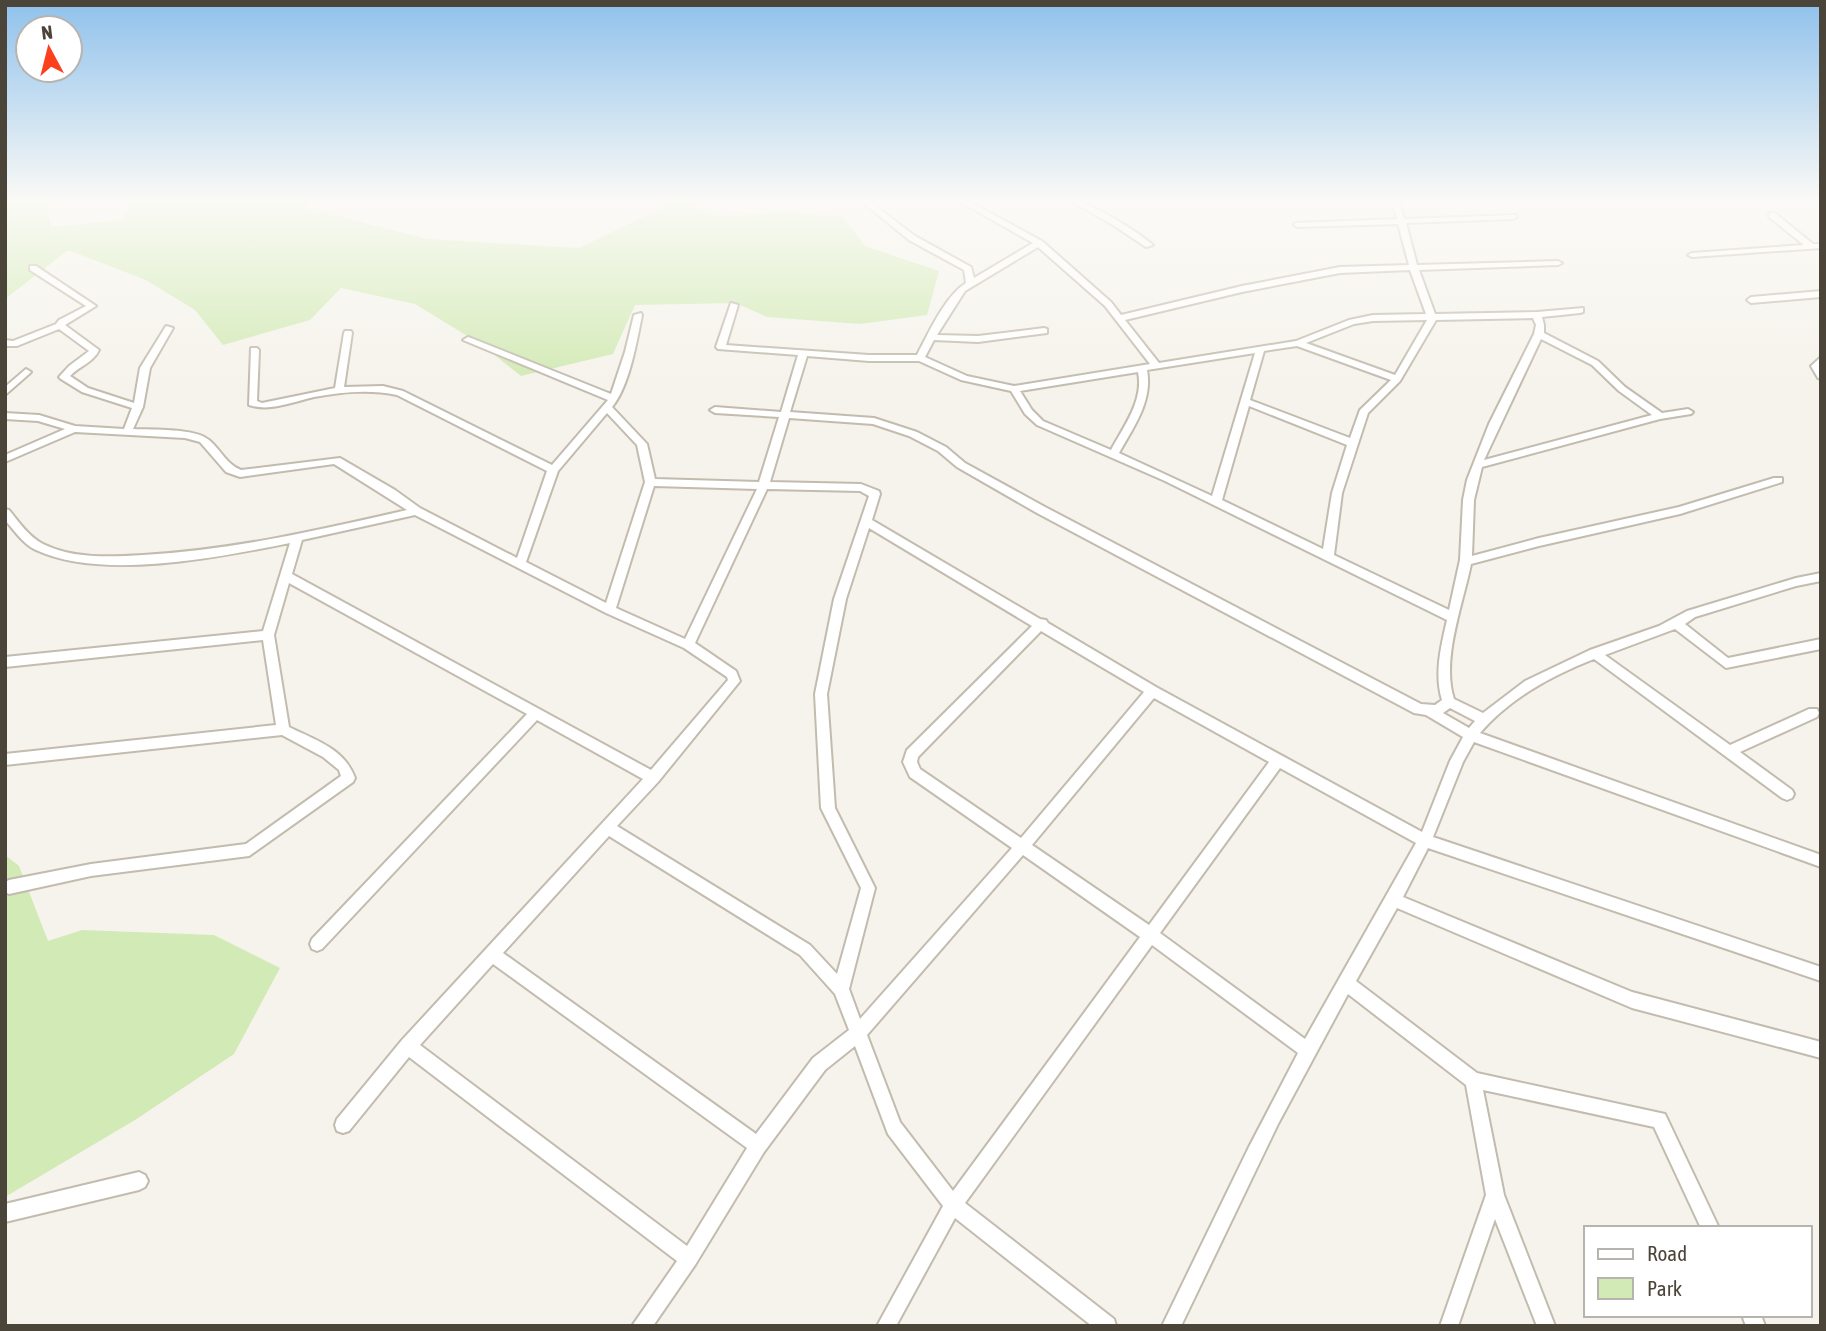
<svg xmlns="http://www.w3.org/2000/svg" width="1826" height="1331" viewBox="0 0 1826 1331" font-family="'Asap Condensed',sans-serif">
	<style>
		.green { fill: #d2eab5 }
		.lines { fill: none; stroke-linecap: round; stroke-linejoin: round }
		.minor-casing { stroke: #c2bbae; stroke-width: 4 }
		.minor { fill: #fff; fill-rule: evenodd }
	</style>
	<rect width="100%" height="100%" fill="#f6f3ec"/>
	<!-- green -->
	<path class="green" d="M5,200H52L48,211L51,227L122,220L134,200H310L306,208L427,239L579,248L677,201L724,216L777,212L842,216L865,246L939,271L927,315L860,324L767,317L736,303L635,305L613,354L521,376L482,345L415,304L341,288L310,320L223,345L195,310L146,280L68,250L5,299Z
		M5,855L19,866L48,941L82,930L214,935L280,968L234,1054L135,1120L5,1197Z"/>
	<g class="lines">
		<defs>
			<path id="minor" d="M531,200H558C552,204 537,204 531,200Z
				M860,200H868L915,236L971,267L974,278L1033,243L957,200H966L1042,241L1111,302L1121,315L1242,286L1340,267L1409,265L1398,224L1298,227L1294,225L1295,223L1397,219L1392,202L1396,200L1400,202L1404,219L1516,215L1517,217L1513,219L1406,223L1417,265L1558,261L1562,263L1558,265L1419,270L1435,314L1537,312L1583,308V312L1580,313L1542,317L1544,325V333L1598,361L1625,387L1662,413L1688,409L1693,412L1691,414L1660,419L1482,467L1474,500L1472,556L1539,538L1679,507L1774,478H1782V482L1680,514L1539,546L1471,564C1463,604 1441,660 1454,699L1483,713L1525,681L1590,650L1659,626L1687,611L1796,578L1821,573V581L1796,586L1695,617L1685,624L1728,658L1821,639V649L1726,668L1675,629L1605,655L1730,745L1809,709H1817L1819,713L1817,717L1740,752L1792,790L1794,794L1792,798L1787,800L1782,798L1594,659C1551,676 1510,698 1480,733L1821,855V867L1474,742L1463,762L1433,837L1821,967V981L1428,848L1403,897L1632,992L1821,1042V1058L1632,1008L1397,908L1356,981L1477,1073L1665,1114L1719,1228H1701L1654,1127L1483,1090L1504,1195L1555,1326H1537L1495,1219L1458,1326H1440L1486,1195L1466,1085L1348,994L1278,1124L1181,1326H1162L1249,1147L1298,1053L1152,945L965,1203L1114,1319L1116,1326H1092L955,1218L896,1326H877L943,1206L888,1134L855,1046L825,1070L764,1152L695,1265L653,1326H632L677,1261L409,1057L349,1131L343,1133L337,1131L335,1125L337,1119L402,1040L643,779L537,720L322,949L317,951L312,949L310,944L312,939L527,714L289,583L274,635L289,727C315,740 344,748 355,778L353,782L249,856L91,876L9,894L5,892V882L9,880L91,864L246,844L341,776L339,770L323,757L282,735L5,765V754L276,725L263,640L5,667V657L263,631L290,543C220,557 102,581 36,550C23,544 14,530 5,520V509L9,510C19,522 29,537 43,544C73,559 110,557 143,555C232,550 320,530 407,510L334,464L240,477L226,472L200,442L185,438L75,432L5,462V455L65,429L38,421L5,419V413L39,415L75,426L124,429L132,408L82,392L61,379L59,377L69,366L89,351L59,329L17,346H5V340L13,341L56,324L59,320L86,306L30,270V266H36L96,306L65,325L99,350C94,362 78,367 70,376L88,388L134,403L140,368L166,326L173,328L150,368L143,407L133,429C152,430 195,428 209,440C221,450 227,465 241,470L340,458L395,490L420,508L517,558L547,471L397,395C369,389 342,392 314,397C292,402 270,412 249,405L251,348H257L259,350L257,401L262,403L335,388L344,333L345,331H351L352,333L344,387L383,386L403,391L552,465L608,400L463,340L468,337L471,338L611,394L625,352L634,315L641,313L642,315C637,341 629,387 612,407L647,444L655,479L759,482L779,417L715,413L710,410L715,407L781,412L798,355L718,349L716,347L731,303L738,305L726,345L869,355H917C928,334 945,296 966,283L964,270L909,240ZM1038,247L1105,306L1150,364L1014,386L967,376L925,357L934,340L978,342L1047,333V329L1044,328L978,336L937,335L965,291ZM1410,270L1426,314L1373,315L1349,320L1296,341L1159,363L1125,320L1242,292L1340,273ZM1533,318L1536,325L1534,334L1489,424L1467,480L1463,500L1460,560L1449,610L1334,555L1342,493L1368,413L1400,381L1436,320ZM1427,320L1395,375L1306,343L1354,324L1373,321ZM1541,339L1592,365L1619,391L1652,415L1484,460ZM1297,346L1391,380L1360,410L1350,438L1250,400L1264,351ZM1255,353L1212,496L1119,453C1133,428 1153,401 1147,370ZM807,356L869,361H919L961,380L1011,391L1025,414L1037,425L1165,481L1447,620C1441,646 1434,674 1442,700L1435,705L1421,704L1045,507L965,463L946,447L917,432L874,418L790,412ZM1138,372C1144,400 1124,426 1111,450L1043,421L1032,410L1020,391ZM1249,406L1347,445L1332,493L1323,549L1222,500ZM607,413L637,445L645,482L606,603L526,562L558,471ZM789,418L873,424L909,436L938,451L957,467L1037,513L1414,713L1426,715L1463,737L1450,761L1422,832L1156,687L1048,623L1046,620L1040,619L872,520L880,494L879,491L861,484L770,482ZM654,486L757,489L685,639L616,608ZM767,489L860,491L869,496L834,599L815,694L821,808L861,888L837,974L810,945L617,826L658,782L740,681L736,671L695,643ZM415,515L606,613L684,648L727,677L728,680L651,770L292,574L302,540ZM869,528L1032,626L907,750L903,762L910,777L1012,848L860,1019L849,989L875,888L835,808L827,694L846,599ZM1041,631L1144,692L1021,838L920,769L917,762L918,757ZM1154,698L1269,762L1149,925L1032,845ZM1450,708L1475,721L1469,728L1443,713ZM1280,768L1416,843L1305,1039L1160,933ZM609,836L800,955L835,994L849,1030L813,1058L756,1134L503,953ZM1023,855L1140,937L953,1191L900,1122L867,1035ZM493,964L747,1148L687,1246L420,1045Z
				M1069,200C1087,199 1138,232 1153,245L1146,247L1113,225Z
				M1769,213H1775L1813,244H1821V248L1692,257L1688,255L1692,253L1804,245L1769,217Z
				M1821,291V297L1751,303L1747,300L1751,297Z
				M1821,357V379L1818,378L1811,366Z
				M26,369L31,372L29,374L5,395V387Z
				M139,1172L145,1175L148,1181L145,1187L139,1190L5,1222V1204Z
				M1742,1315H1761L1765,1326H1746Z"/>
		</defs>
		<!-- minor casing -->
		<use href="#minor" class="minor-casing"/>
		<!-- minor -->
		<use href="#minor" class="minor"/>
	</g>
	<!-- sky -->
	<linearGradient id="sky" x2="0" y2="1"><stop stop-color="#8fc1ec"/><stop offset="0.52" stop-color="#fbfaf6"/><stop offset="1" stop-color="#fbfaf6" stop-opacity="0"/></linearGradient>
	<rect width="1826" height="386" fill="url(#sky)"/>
	<!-- border -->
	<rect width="1826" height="1331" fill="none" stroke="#4b4439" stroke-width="14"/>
	<!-- legend -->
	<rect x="1584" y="1226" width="228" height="91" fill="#ffffff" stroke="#b7b4b0" stroke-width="2"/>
	<rect x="1598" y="1249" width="35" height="10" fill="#ffffff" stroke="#b7b4b0" stroke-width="2"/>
	<text x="1647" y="1261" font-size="21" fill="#4b4439">Road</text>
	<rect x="1598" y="1278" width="35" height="21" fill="#d2eab5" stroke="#b7b4b0" stroke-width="2"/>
	<text x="1647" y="1296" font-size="21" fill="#4b4439">Park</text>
	<!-- north arrow -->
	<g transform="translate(49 49) rotate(353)"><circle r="33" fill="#ffffff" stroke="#b7b4b0" stroke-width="2"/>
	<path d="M0-5L12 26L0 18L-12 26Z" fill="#fc3f1d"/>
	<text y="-10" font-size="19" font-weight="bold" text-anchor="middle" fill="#4b4439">N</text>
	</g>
</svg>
